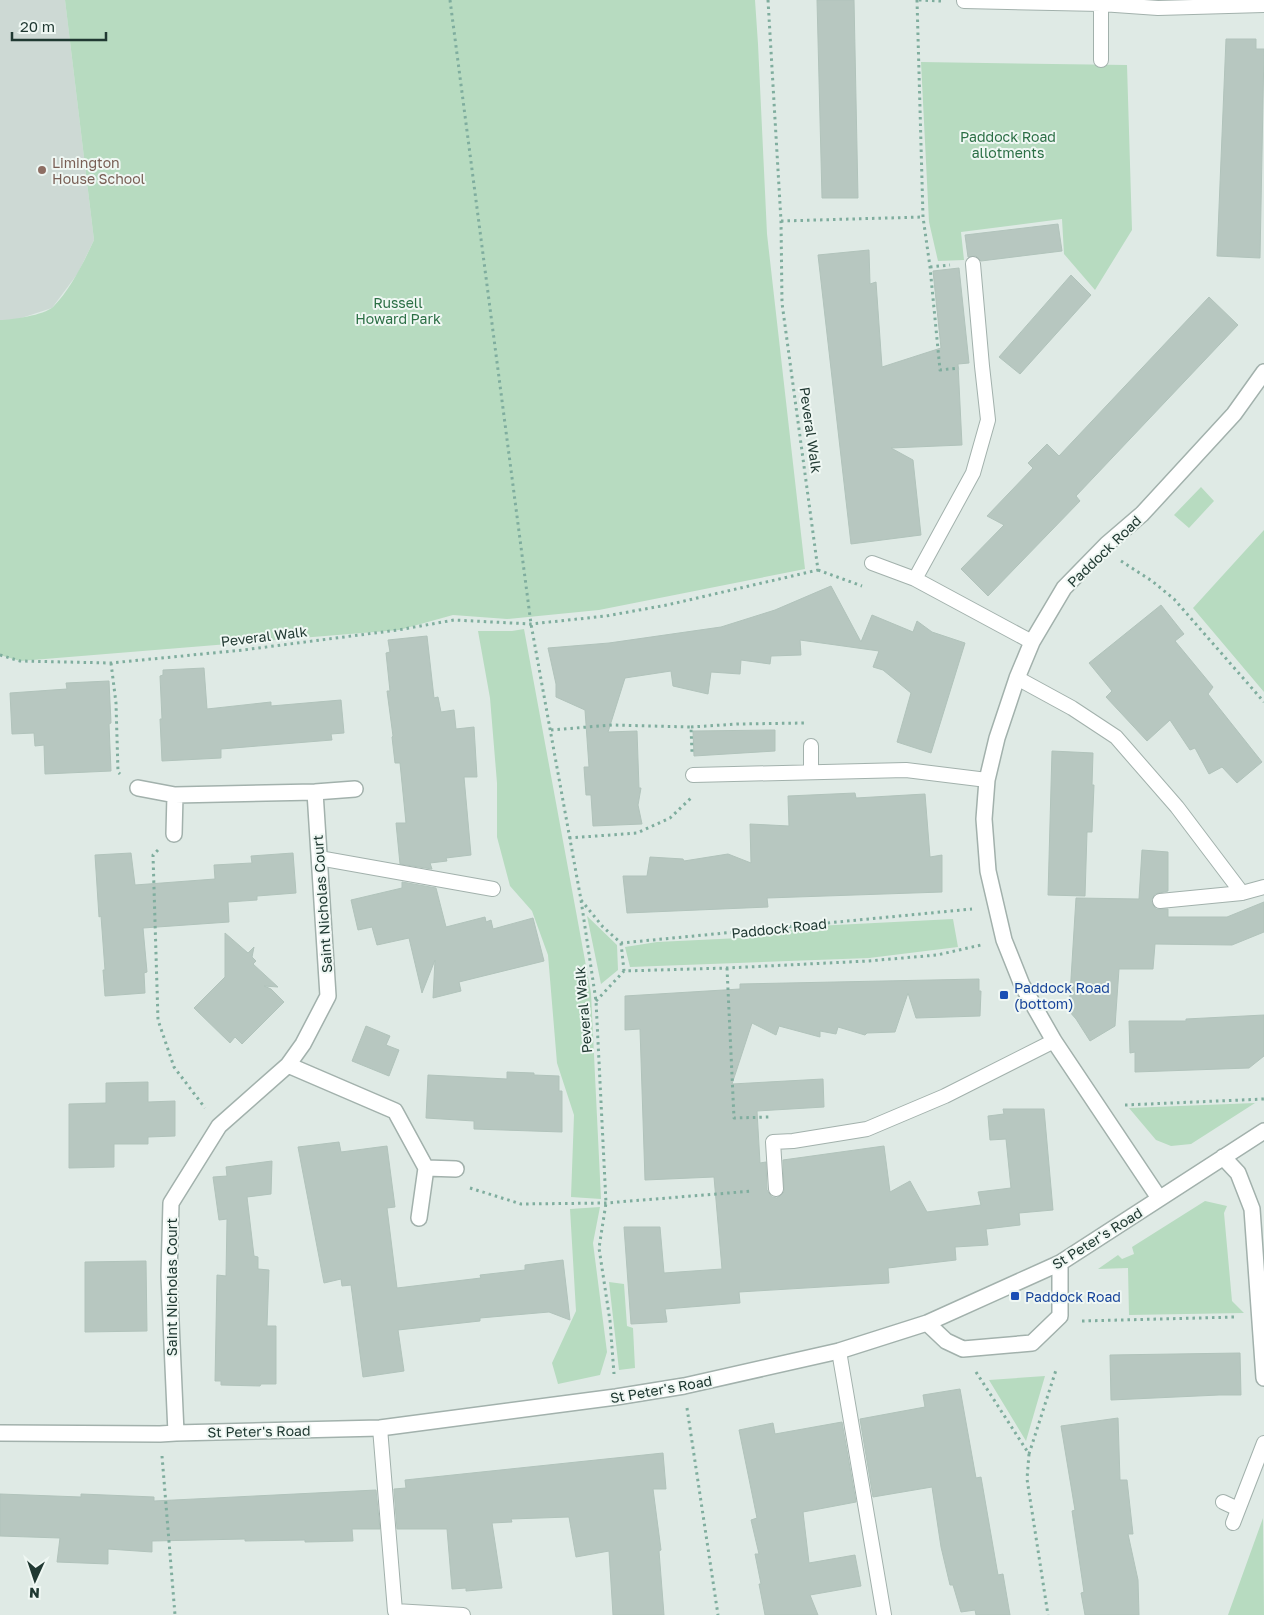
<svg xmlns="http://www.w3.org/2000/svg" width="1264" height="1615" viewBox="0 0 1264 1615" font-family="'Golos Text',sans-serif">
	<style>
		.built { fill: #cdd9d4 }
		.green { fill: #b7dbc0 }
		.building { fill: #b7c7c0; stroke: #b1c3bb }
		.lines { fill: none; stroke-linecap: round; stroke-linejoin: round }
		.lane-casing { stroke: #a2b1ac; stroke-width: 16 }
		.street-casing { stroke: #a2b1ac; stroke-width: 18 }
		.path { stroke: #7fad9e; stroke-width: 3; stroke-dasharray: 2.5 4; stroke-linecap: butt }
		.lane { stroke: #fff; stroke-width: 14 }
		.street { stroke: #fff; stroke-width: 15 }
		.education-dot { fill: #8d6e63; stroke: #eff7f3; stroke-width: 2 }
		.transit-dot { fill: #1a4fb4; stroke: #eff7f3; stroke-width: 2 }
		.labels { text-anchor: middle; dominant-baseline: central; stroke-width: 4; stroke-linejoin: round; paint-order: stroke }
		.park-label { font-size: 14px; fill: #2b6f45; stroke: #eff7f3 }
		.education-label { font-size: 14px; fill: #785e54; stroke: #eff7f3; text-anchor: start }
		.street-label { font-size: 14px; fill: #203932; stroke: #eff7f3 }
		.transit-label { font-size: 14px; fill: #164399; stroke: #eff7f3; text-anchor: start }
	</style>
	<rect width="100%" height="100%" fill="#dfeae5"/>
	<!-- built -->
	<path class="built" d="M0,0H65L94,240L78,273L52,308L15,320H0Z"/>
	<!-- green -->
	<path class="green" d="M65,0H755L758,44L767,234L805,569L599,610L507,619L453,615L399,630L20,661L0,655V320C12,320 44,315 53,307C70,290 84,262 94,240Z
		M921,62L1127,65L1132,230L1095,290L1064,254L1062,219L961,232L964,260L938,261L929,222Z
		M1201,487L1214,501L1189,528L1174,515Z
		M1264,530V692L1193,608Z
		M524,629L591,993L601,1199L571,1197L574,1115L557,1063L548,955L532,911L510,886L497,837V783L490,698L478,631H512Z
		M587,916L617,945L618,970L601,984Z
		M953,919L958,947L869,958L630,967L625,947L657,942L740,938L816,926Z
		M1255,1103L1191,1144L1171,1146L1156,1140L1129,1108Z
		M1205,1201L1227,1206L1224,1213L1232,1301L1244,1313L1129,1315L1128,1268L1098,1269L1118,1255L1122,1259L1134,1254L1132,1247Z
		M600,1207L593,1243L607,1352L600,1375L558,1384L552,1363L576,1311L570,1209Z
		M609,1282L624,1284L627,1326L633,1328L635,1368L619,1370Z
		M1045,1376L1026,1441L989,1380Z
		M1263,1518L1264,1615H1228Z"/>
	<!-- building -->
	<path class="building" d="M817,0H854L858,198H822Z
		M1226,39H1256V49H1264L1260,258L1217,256Z
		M1058,224L1062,251L981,261L976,256L968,257L965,235Z
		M869,250L870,284L876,282L882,367L941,348L933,271L959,268L969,363L958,364L962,445L891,448L913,460L921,535L851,544L818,255Z
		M1071,275L1091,295L1020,374L999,357Z
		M1209,297L1238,325L1076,496L1080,501L988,596L961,569L1004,525L987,516L1033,468L1028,463L1047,444L1059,456Z
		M831,586L861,642L872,615L913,632L917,621L932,632L965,643L931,753L897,742L911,693L883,670L873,667L879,651L800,640L801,655L771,656L770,664L741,660L740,674L711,672L708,694L673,686L671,671L625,678L608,732L637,731L639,788H641L638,805L642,824L593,826L591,795H586L584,767H589L585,710L556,697V684L548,648L609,643L721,627L775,610Z
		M1161,605L1184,634L1175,641L1213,687L1208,694L1262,762L1237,783L1222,767L1209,774L1195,748L1190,750L1170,720L1147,741L1106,697L1112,691L1089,663Z
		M427,636L434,698L438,697L441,712L454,710L456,729L474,727L477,777H464L471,855L446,858L447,861L430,863L432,869L400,864L396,823H406L400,763H395L392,737L393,736L387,691H390L386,653L390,652L388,640Z
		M204,668L207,709L271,702V706L341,700L344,733L331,734L332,740L221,749V758L162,761L160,719H162L160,676L163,675V670Z
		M109,681L111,723L109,724L111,771L45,774L44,745L35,746L34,733L12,734L10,693L67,689L66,683Z
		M775,730V751L694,756L693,731Z
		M1052,751L1093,753L1092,785H1094L1092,832H1087L1085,896L1048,895Z
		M855,793L856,798L925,794L930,857L942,855V892L767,898L768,907L627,913L623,876H647L650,857L683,859L684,861L728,854L751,863L750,824L789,826L788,796Z
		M1142,850L1168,852V891L1155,894L1151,901L1156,909H1168V917H1227L1264,902V932L1232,945L1155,944L1153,969H1119L1115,1026L1090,1041L1076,1019L1069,1011L1076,898L1139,899Z
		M131,853L135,885L215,879L214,865L252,863L251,856L293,853L296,893L257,896V900L228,902L229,922L143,928L147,972L144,973L145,993L105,996L103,970H105L101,916L99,917L95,855Z
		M402,882L436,888L446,927L485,917L486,922L491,920L493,929L533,918L544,961L459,982L461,991L433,998L435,960L422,993L409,938L377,945L372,927L358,930L351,900L402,888Z
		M225,933L248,953L254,947L252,957L256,961L253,964L278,987L264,986L271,989L284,1002L242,1044L235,1037L230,1043L194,1008L225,977Z
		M979,979V991H981L980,1016L916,1018L908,993L895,1032L867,1033L865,1035L838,1027L836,1034L820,1031V1037L779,1026L776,1035L752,1023L732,1084L823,1079L824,1107L757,1111L760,1163L766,1162L767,1190L772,1197L777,1198L784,1192L783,1160L884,1146L890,1192L910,1181L927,1212L981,1205L978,1192L1011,1188L1006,1139L990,1140L988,1116L1004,1114L1003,1109H1044L1053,1210L1019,1213L1020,1225L986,1229L988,1245L955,1247L956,1260L888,1268L889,1283L739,1292L740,1303L665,1309L667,1322L631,1324L624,1227H660L664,1273L722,1269L714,1177L645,1180L640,1029L625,1030V996L740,989V984Z
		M1264,1015V1056L1249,1068L1135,1072V1052L1130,1053L1129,1021H1186V1019Z
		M366,1026L390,1036L386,1045L399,1050L389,1076L352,1061Z
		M507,1072L534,1073V1075L559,1076V1091H562V1132L474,1129V1121L426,1118L428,1075L507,1079Z
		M148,1082V1102L175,1101V1136L148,1137V1144H114V1167L69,1168V1104L106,1103V1083Z
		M339,1142L341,1152L387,1146L395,1207L387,1208L397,1288L481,1278L480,1275L525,1270V1265L563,1260L570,1320L549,1312L480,1318V1321L398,1330L404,1371L363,1377L351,1285L342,1286L341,1279L324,1283L298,1147Z
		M272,1161L271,1194L247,1197L254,1256L258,1257V1269L269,1270L267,1326H276V1384H261L260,1386L221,1385V1381H215L217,1275L226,1276L227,1219L219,1220L213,1177L227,1176L226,1167Z
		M146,1261L147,1331L85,1332V1262Z
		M1240,1353L1241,1395H1219L1111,1400L1110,1355Z
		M960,1389L976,1478L981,1477L998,1575L1003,1574L1010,1615H976L975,1610L961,1612L953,1585H950L941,1547L932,1487L873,1497L860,1419L925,1407L923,1395Z
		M1118,1418L1120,1480H1127L1133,1534H1128L1138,1580L1139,1615H1085L1081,1593L1084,1592L1072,1511L1075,1510L1061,1426Z
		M842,1422L856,1502L803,1512L809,1563L855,1555L861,1586L810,1595L818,1615H765L759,1584H761L755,1554H759L751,1520L757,1518L739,1430L773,1423L775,1434Z
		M663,1453L666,1489H653L661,1550L659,1551L664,1615H613L609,1551L576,1557L569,1517L511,1519L512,1522L492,1523L502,1588L466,1591V1588L452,1589L447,1529H397L394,1489L406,1488L405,1480Z
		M376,1490L380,1529H352L353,1541L305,1542V1540L245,1541V1539L152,1541V1552L108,1549V1564L57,1562L60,1538L0,1536V1494L81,1497V1494L154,1497V1501Z"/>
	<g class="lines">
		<defs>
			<path id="lane" d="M964,0V1L1101,4L1158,8L1264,5
				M1101,4V60
				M872,563L915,579L1032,642
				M915,579L973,473L988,420L982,366L973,264
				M1017,678L1072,708L1116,737L1177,807L1242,893
				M811,746V771
				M693,775L906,770L987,780
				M319,858L493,889
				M1160,901L1242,893L1264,887
				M776,1189L773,1142L793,1141L867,1129L945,1096L1054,1041
				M839,1351L884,1615
				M380,1428L395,1611L463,1615
				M1223,1502L1238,1509
				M1233,1523L1264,1443"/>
			<path id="street" d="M138,788L175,795L315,792L355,789
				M174,834L175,795
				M288,1065L395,1111L426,1168
				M1223,1157L1238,1173L1252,1209L1264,1378
				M1159,1198L1054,1041L1022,985L1004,940L988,871L984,819L987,780L997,738L1017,678L1032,642L1064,588L1107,544L1142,514L1234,414L1264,372
				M419,1218L426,1168L456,1169
				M927,1323L946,1341L963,1349L1032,1343L1060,1316V1263
				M0,1433L160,1434L176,1433L380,1428L616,1397L684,1386L839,1351L927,1323L1060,1263L1264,1131
				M176,1433L169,1276L171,1203L219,1126L288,1065L303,1044L328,996L315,792"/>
		</defs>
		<!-- lane casing -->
		<use href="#lane" class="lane-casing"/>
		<!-- street casing -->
		<use href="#street" class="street-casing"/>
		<!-- path -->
		<path class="path" d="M450,0L531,624L581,900L596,1001L606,1203L599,1248L610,1321L614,1374
			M768,0L781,221L782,303L818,570
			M917,0L923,217L930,267L940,370L959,368
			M919,0L941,1
			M781,221L923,217
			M930,267L950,265
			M1121,561L1152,581L1174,599L1264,702
			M818,570L862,586
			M0,655L20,661L111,663L243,650L398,630L454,620L531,624L606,616L667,605L818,570
			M111,663L116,703L118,772L120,774
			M691,727L737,724L805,723
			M551,730L612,725L691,727L692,752
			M569,838L637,833L670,818L691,798
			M158,850L153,855L158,1020L174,1067L205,1108
			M581,900L603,927L621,943L972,909
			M621,943L624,971
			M727,968L734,1118L769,1117
			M596,1001L624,971L727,968L868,961L937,955L981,945
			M1125,1105L1264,1099
			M470,1188L521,1204L606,1203L753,1191
			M1082,1321L1236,1317
			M976,1372L1029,1454L1056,1370
			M687,1408L718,1615
			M1029,1454L1027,1479L1048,1615
			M162,1456L175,1615"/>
		<!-- lane -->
		<use href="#lane" class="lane"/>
		<!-- street -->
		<use href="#street" class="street"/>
	</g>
	<!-- markers -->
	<circle class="education-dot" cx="42" cy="170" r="5"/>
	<g class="transit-dot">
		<rect x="999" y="990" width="10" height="10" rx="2.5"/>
		<rect x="1010" y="1291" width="10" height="10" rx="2.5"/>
	</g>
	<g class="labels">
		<!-- park labels -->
		<g class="park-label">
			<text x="1008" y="136">Paddock Road<tspan x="1008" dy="16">allotments</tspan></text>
			<text x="398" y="302">Russell<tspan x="398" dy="16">Howard Park</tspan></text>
		</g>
		<!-- education labels -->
		<g class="education-label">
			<text x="52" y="162">Limington<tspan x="52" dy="16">House School</tspan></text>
		</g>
		<!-- street labels -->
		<g class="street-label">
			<text transform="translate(811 430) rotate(82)">Peveral Walk</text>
			<text transform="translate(1104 551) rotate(-44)">Paddock Road</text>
			<text transform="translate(264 636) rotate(-7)">Peveral Walk</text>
			<text transform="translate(322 904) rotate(-94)">Saint Nicholas Court</text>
			<text transform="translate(779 928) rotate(-6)">Paddock Road</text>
			<text transform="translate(583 1010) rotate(-95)">Peveral Walk</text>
			<text transform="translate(1097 1238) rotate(-32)">St Peter's Road</text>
			<text transform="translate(171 1287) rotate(-90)">Saint Nicholas Court</text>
			<text transform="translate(661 1389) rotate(-10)">St Peter's Road</text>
			<text transform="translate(259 1431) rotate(-1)">St Peter's Road</text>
		</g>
		<!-- transit labels -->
		<g class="transit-label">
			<text x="1014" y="987">Paddock Road<tspan x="1014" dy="16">(bottom)</tspan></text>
			<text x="1025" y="1296">Paddock Road</text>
		</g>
	</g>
	<!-- north arrow -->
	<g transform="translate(35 1580) rotate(183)" stroke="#eff7f3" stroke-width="4" paint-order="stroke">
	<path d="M0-4L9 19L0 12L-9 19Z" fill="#203932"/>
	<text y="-8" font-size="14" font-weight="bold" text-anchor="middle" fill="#203932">N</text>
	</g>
	<!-- scale -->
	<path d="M12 32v8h94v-8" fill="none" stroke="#203932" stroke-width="2.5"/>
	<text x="20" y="32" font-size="15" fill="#203932" stroke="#eff7f3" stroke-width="4" paint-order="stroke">20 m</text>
</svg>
